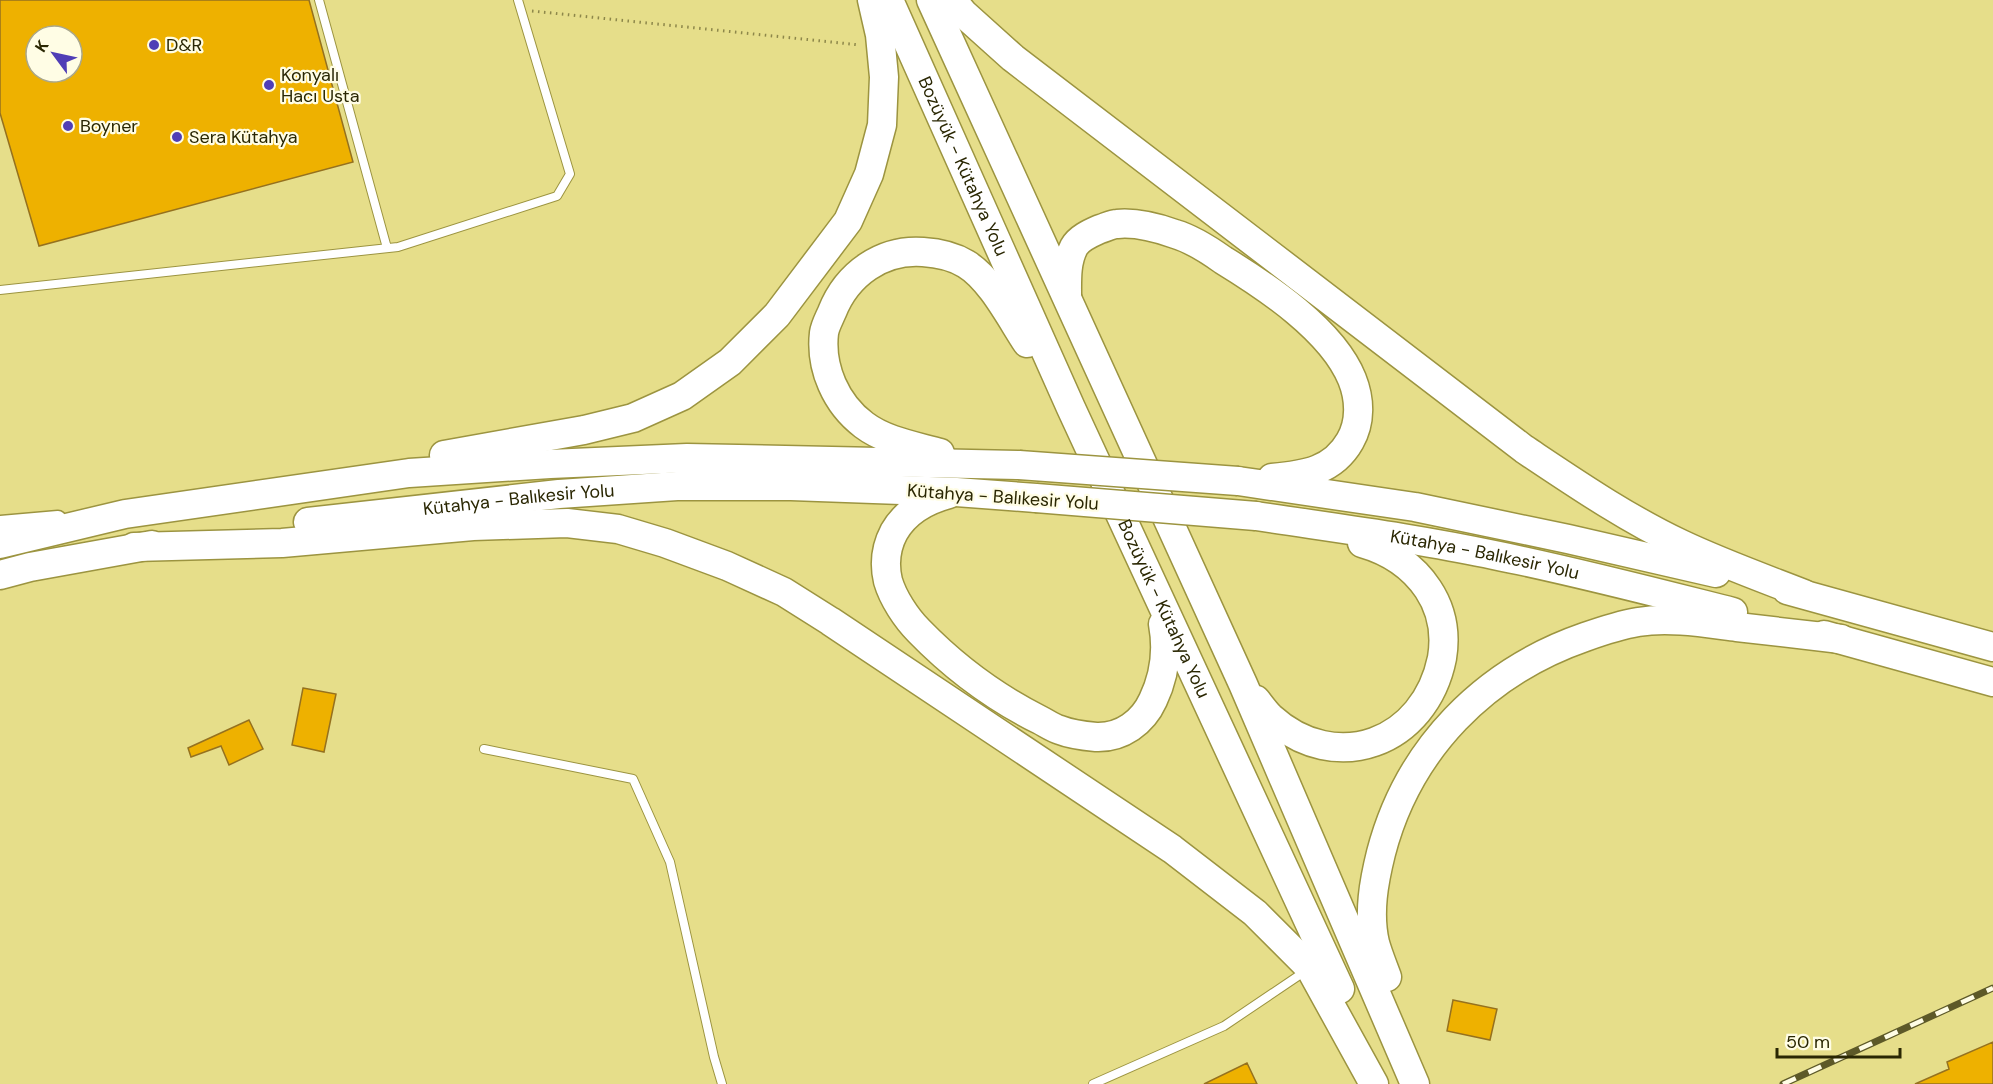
<svg xmlns="http://www.w3.org/2000/svg" width="1993" height="1084" viewBox="0 0 1993 1084" font-family="'DM Sans',sans-serif">
	<style>
		.building { fill: #eeb100; stroke: #95711f; stroke-width: 1.5; fill-rule: evenodd }
		.lines { fill: none; stroke-linecap: round; stroke-linejoin: round }
		.service-casing { stroke: #9c9440; stroke-width: 10 }
		.minor-casing { stroke: #9c9440; stroke-width: 19 }
		.trunk-casing { stroke: #9c9440; stroke-width: 31 }
		.path { stroke: #8d874a; stroke-width: 3; stroke-dasharray: 1.5 4.5; stroke-linecap: butt }
		.service { stroke: #fff; stroke-width: 8 }
		.minor { stroke: #fff; stroke-width: 16 }
		.trunk { stroke: #fff; stroke-width: 28 }
		.rail-casing { stroke: #5d5928; stroke-width: 7 }
		.rail { stroke: #fffde5; stroke-width: 4.5; stroke-dasharray: 14; stroke-linecap: butt }
		.trunk-bridge-casing { stroke: #9c9440; stroke-width: 31; stroke-linecap: butt }
		.trunk-bridge { stroke: #fff; stroke-width: 28 }
		.poi-dot { fill: #503eb6; stroke: #fffde5; stroke-width: 2 }
		.labels { text-anchor: middle; dominant-baseline: central; stroke-width: 4.5; stroke-linejoin: round; paint-order: stroke }
		.poi-label { font-size: 18px; fill: #2a2703; stroke: #fffde5; text-anchor: start }
		.street-label { font-size: 18px; fill: #2a2703; stroke: #fffde5 }
	</style>
	<rect width="100%" height="100%" fill="#e6de8a"/>
	<!-- building -->
	<path class="building" d="M0,0H309L353,162L39,246L0,113ZM36,36H72V72H36Z
		M303,688L336,694L324,752L292,745Z
		M249,720L263,749L229,765L221,746L191,757L188,748Z
		M1453,1000L1497,1009L1490,1040L1447,1031Z
		M1993,1042V1084H1915L1949,1069L1947,1062Z
		M1247,1063L1257,1084H1204Z"/>
	<g class="lines">
		<defs>
			<path id="service" d="M319,0L387,248
				M0,290L398,247L557,196L570,174L518,0
				M484,749L633,779L670,862L714,1057L722,1084
				M1093,1084L1224,1026L1307,970"/>
			<path id="minor" d="M0,524L58,519"/>
			<g id="trunk">
				<path id="s1" d="M889,0L1071,408L1340,989"/>
				<path d="M931,0L1243,684L1415,1084"/>
				<path d="M952,0L964,14L1013,58L1524,449C1575,483 1626,518 1681,544C1721,563 1763,578 1804,594"/>
				<path d="M1067,296C1067,280 1066,262 1074,247C1079,238 1091,233 1100,229C1105,228 1111,224 1117,224C1136,222 1158,228 1175,234C1192,239 1209,250 1223,260C1267,287 1332,330 1352,379C1360,399 1361,422 1350,441C1333,471 1305,475 1272,478"/>
				<path d="M940,453C915,446 885,441 864,425C836,404 820,368 824,333C825,326 829,319 832,312C847,274 882,249 923,252C939,253 953,256 966,264C991,279 1011,319 1027,343"/>
				<path d="M444,455L584,430L633,418L682,396L730,362L777,315L848,221L869,174L882,125L884,77L880,35L872,0"/>
				<path d="M1238,481L1415,507L1568,539L1716,573"/>
				<path d="M949,494C926,500 906,511 894,532C886,547 884,564 888,581C893,598 906,618 919,631C953,666 996,698 1040,720C1046,723 1053,728 1060,730C1070,734 1085,736 1096,737C1122,738 1143,722 1153,700C1165,675 1168,651 1163,624"/>
				<path id="s2" d="M1256,516C1335,528 1415,538 1494,555C1574,571 1654,592 1733,612"/>
				<path id="s3" d="M308,522L559,494L677,486H791L956,492L1036,498"/>
				<path d="M0,544L125,514L409,473L550,464L687,458L1019,465"/>
				<path d="M134,547L282,543L473,526L567,523L618,529L665,543L727,566L784,592L830,621L1172,849L1255,913L1310,968L1374,1084"/>
				<path d="M0,575L30,567L152,545"/>
				<path d="M1787,590L1993,647"/>
				<path d="M1824,635L1993,682"/>
				<path d="M1256,700C1260,705 1265,712 1270,717C1336,777 1425,743 1442,658C1446,634 1442,610 1428,589C1412,565 1390,551 1362,543"/>
				<path d="M1387,977C1383,966 1378,954 1375,943C1368,913 1374,881 1381,853C1408,749 1484,672 1585,637C1602,631 1620,625 1638,622C1670,617 1705,623 1737,627C1772,631 1807,635 1841,639"/>
			</g>
		</defs>
		<!-- service casing -->
		<use href="#service" class="service-casing"/>
		<!-- minor casing -->
		<use href="#minor" class="minor-casing"/>
		<!-- trunk casing -->
		<use href="#trunk" class="trunk-casing"/>
		<!-- path -->
		<path class="path" d="M532,11L860,45"/>
		<!-- service -->
		<use href="#service" class="service"/>
		<!-- minor -->
		<use href="#minor" class="minor"/>
		<!-- trunk -->
		<use href="#trunk" class="trunk"/>
		<defs>
			<path id="rail" d="M1783,1084L1993,988"/>
		</defs>
		<!-- rail casing -->
		<use href="#rail" class="rail-casing"/>
		<!-- rail -->
		<use href="#rail" class="rail"/>
		<defs>
			<path id="trunk-bridge" d="M1019,465L1238,481
				M1036,498L1256,516"/>
		</defs>
		<!-- trunk-bridge casing -->
		<use href="#trunk-bridge" class="trunk-bridge-casing"/>
		<!-- trunk-bridge -->
		<use href="#trunk-bridge" class="trunk-bridge"/>
	</g>
	<!-- markers -->
	<g class="poi-dot">
		<circle cx="154" cy="45" r="6"/>
		<circle cx="269" cy="85" r="6"/>
		<circle cx="68" cy="126" r="6"/>
		<circle cx="177" cy="137" r="6"/>
	</g>
	<g class="labels">
		<!-- poi labels -->
		<g class="poi-label">
			<text x="166" y="45">D&amp;R</text>
			<text x="281" y="75">Konyalı<tspan x="281" dy="21">Hacı Usta</tspan></text>
			<text x="80" y="126">Boyner</text>
			<text x="189" y="137">Sera Kütahya</text>
		</g>
		<!-- street labels -->
		<g class="street-label">
			<text stroke="none"><textPath href="#s1" startOffset="182">Bozüyük - Kütahya Yolu</textPath></text>
			<text transform="translate(1003 497) rotate(4)">Kütahya - Balıkesir Yolu</text>
			<text stroke="none"><textPath href="#s3" startOffset="212">Kütahya - Balıkesir Yolu</textPath></text>
			<text stroke="none"><textPath href="#s2" startOffset="232">Kütahya - Balıkesir Yolu</textPath></text>
			<text stroke="none"><textPath href="#s1" startOffset="668">Bozüyük - Kütahya Yolu</textPath></text>
		</g>
	</g>
	<!-- north arrow -->
	<g transform="translate(54 54) rotate(303)"><circle r="28" fill="#fffde5" stroke="#aaa78b" stroke-width="1.5"/>
	<path d="M0-4.5L10 22L0 15L-10 22Z" fill="#503eb6"/>
	<text y="-9" font-size="16" font-weight="bold" text-anchor="middle" fill="#2a2703">K</text>
	</g>
	<!-- scale -->
	<path d="M1777 1048v9h123v-9" fill="none" stroke="#2a2703" stroke-width="3"/>
	<text x="1786" y="1048" font-size="18" fill="#2a2703" stroke="#fffde5" stroke-width="4.5" paint-order="stroke">50 m</text>
</svg>
